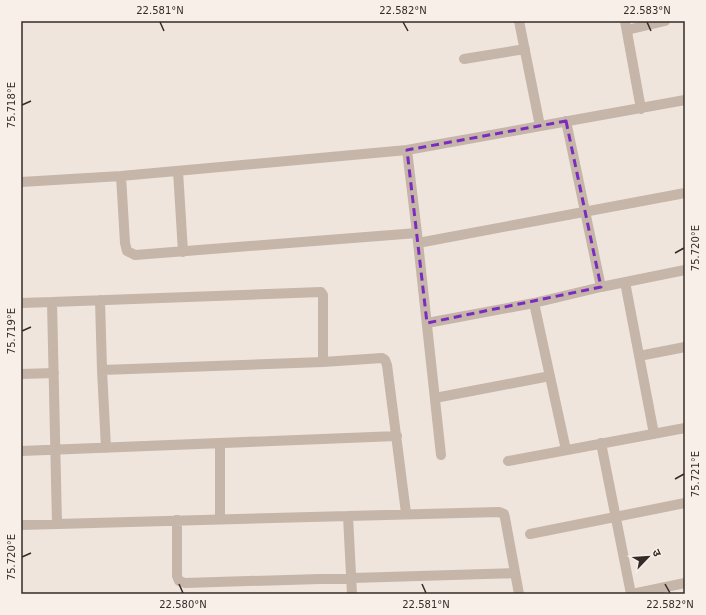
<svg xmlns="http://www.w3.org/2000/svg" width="706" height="615" viewBox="0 0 706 615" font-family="'DejaVu Sans','Noto Sans Devanagari',sans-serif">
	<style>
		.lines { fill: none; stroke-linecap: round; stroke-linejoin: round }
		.minor { stroke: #c6b5a9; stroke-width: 10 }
		.marked { fill: none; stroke: #7b2cbf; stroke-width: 3; stroke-dasharray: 8 5; stroke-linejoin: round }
		.ticks { fill: none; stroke: #342b28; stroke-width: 1.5 }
		.neatline { fill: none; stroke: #342b28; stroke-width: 1.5 }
		.ticks-label { font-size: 10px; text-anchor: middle; fill: #342b28 }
	</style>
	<rect width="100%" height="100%" fill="#efe5dc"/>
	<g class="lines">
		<!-- minor -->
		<path class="minor" d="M519,21L540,126
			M625,21L641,109
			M627,30L665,21
			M464,59L525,49
			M407,150L417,233
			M178,171L183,252
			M121,176L125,243L127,251L135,255L417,233L441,455
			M21,182L121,176L407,150L685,100
			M418,243L685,193
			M625,282L654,434
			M601,287L685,270
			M100,300L102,370
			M52,302L321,292L323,295V362
			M21,303L52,302L57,524
			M534,303L566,450
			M427,323L534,303L601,287L566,121
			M639,356L685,347
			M21,374L54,373
			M435,398L550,376
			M220,443V519
			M601,443L631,594
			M106,448L102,370L323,362L382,358L385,360L387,365L406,513
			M21,451L397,436
			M508,461L685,428
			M177,520V576L179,581L185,583L515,573
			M21,525L348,516
			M530,534L685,503
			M352,594L348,516L499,512L504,514L505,518L519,594
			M632,594L685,583"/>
	</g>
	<!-- marked area -->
	<path class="marked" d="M566,121L601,287L427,323L407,150Z"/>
	<!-- ticks -->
	<path class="ticks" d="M160,22L164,31M403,22L408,31M647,22L651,31M22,105L31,101M675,253L684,248M22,331L31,327M675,479L684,474M22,557L31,553M179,584L183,593M422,584L426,593M665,584L670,593"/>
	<!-- border -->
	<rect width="706" height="615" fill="none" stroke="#f8f0e8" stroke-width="44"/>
	<!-- north arrow -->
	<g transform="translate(648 557) rotate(65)" stroke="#f8f0e8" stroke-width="3" paint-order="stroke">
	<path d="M0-3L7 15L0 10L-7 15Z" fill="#342b28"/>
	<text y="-6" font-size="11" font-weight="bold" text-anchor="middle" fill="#342b28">उ</text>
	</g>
	<rect x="22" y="22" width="662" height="571" class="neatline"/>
	<g class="ticks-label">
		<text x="160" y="14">22.581°N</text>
		<text x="403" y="14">22.582°N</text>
		<text x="647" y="14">22.583°N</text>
		<text transform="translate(11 105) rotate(-90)" y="4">75.718°E</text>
		<text transform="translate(695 248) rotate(-90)" y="4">75.720°E</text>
		<text transform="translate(11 331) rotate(-90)" y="4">75.719°E</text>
		<text transform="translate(695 474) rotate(-90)" y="4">75.721°E</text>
		<text transform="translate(11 557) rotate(-90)" y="4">75.720°E</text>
		<text x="183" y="608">22.580°N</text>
		<text x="426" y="608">22.581°N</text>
		<text x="670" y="608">22.582°N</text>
	</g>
</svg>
